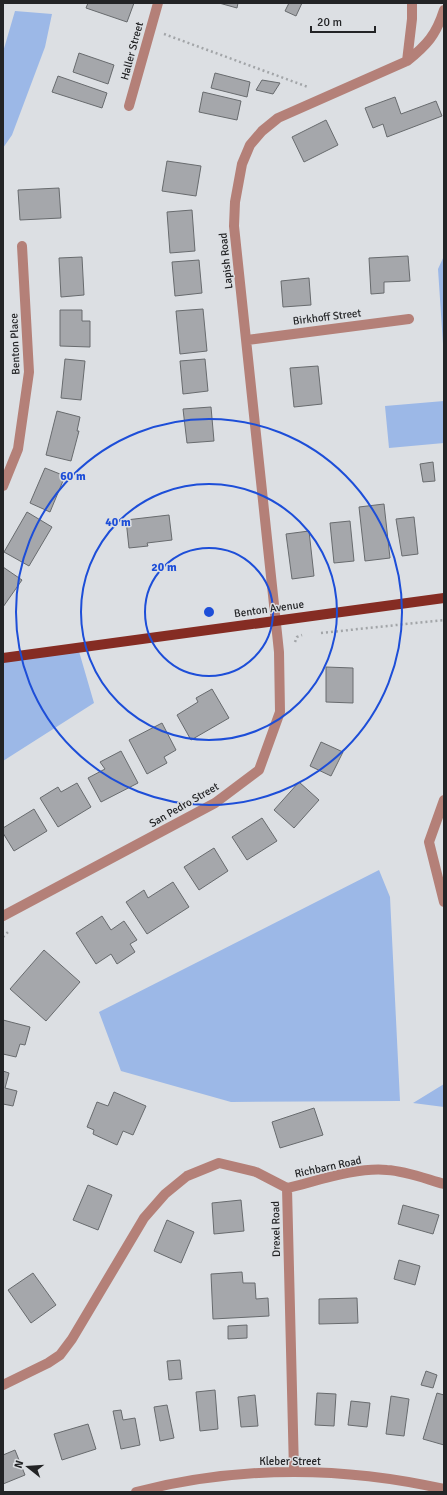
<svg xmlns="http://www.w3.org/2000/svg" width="447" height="1495" viewBox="0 0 447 1495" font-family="Signika,sans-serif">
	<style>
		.green { fill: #9cb8e7 }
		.building { fill: #a5a7ab; stroke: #686b6e }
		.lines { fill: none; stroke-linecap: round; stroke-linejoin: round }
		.path { stroke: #a2a5a8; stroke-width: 2.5; stroke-dasharray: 2 3; stroke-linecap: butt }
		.service { stroke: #b48078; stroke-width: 10 }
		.minor { stroke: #b48078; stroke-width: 10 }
		.primary { stroke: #852c23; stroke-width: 10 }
		.ring { fill: none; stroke: #1d4ed8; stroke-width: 2 }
		.labels { text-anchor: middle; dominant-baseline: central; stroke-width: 3; stroke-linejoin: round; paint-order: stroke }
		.street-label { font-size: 11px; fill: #232426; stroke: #dcdfe3 }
		.centre { fill: #1d4ed8; stroke: #dcdfe3; stroke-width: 2 }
		.ring-label { font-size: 12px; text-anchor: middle; font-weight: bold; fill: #1d4ed8; stroke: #dcdfe3; stroke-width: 3; stroke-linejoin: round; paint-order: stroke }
	</style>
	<rect width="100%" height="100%" fill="#dcdfe3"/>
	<!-- green -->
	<path class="green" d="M15,11L52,14L45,47L12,135L3,148V52Z
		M444,256V359L438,269Z
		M444,401V443L389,448L385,406Z
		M78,648L94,703L3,761V658Z
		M379,870L390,897L400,1101L231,1102L121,1071L99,1012Z
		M444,1084V1107L413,1103Z"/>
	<!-- building -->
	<path class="building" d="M88,3H134L127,22L86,8Z
		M219,3H238L237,8Z
		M289,3H302L296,16L285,11Z
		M79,53L114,65L108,84L73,72Z
		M215,73L250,82L247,97L211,88Z
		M58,76L107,93L102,108L52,92Z
		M262,80L280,83L273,94L256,90Z
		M203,92L241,101L237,120L199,112Z
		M395,97L401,114L436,101L442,116L387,137L383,124L373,128L365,108Z
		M326,120L338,145L304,162L292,137Z
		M167,161L201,166L196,196L162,191Z
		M59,188L61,218L20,220L18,190Z
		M192,210L195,251L170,253L167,212Z
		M408,256L410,281L384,282V293L371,294L369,258Z
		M82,257L84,295L61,297L59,258Z
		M199,260L202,293L175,296L172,262Z
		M309,278L311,305L283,307L281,281Z
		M203,309L207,351L180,354L176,311Z
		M60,310H82V321H90V347L60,346Z
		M65,359L85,361L81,400L61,398Z
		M205,359L208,391L183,394L180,361Z
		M318,366L322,404L294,407L290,368Z
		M211,407L214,441L187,443L183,409Z
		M57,411L80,417L77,431H79L71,461L46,455Z
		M433,462L435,481L423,482L420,464Z
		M45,468L65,476L50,512L30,503Z
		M384,504L390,558L365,561L359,507Z
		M27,512L52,527L29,566L4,552Z
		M169,515L172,540L147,543L148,546L129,548L126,520Z
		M414,517L418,554L402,556L396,519Z
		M350,521L354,561L334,563L330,523Z
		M309,531L314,576L292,579L286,534Z
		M3,567L22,580L3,607Z
		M326,667L353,668V703L326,702Z
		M212,689L229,718L191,740L177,715L198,702L196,698Z
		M162,723L176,750L164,757L167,763L147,774L129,740Z
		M321,742L343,752L331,776L310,766Z
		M121,751L138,783L101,802L88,778L105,769L100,762Z
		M299,782L319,800L294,828L274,810Z
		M77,783L91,807L58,827L40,798L58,787L61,792Z
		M34,809L47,831L14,851L3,833V828Z
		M262,818L277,841L247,860L232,837Z
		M214,848L228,871L199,890L184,867Z
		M173,882L189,907L147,934L126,902L144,890L148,898Z
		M102,916L111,930L124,921L137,940L130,944L135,952L117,964L111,954L96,964L76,933Z
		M44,950L80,982L46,1021L10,989Z
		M3,1020L30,1027L25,1045L20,1044L16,1057L3,1054Z
		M3,1071L9,1073L5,1088L17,1091L13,1106L3,1104Z
		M114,1092L146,1106L133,1135L123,1131L117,1145L93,1134L94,1130L87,1127L97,1102L108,1106Z
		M314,1108L323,1135L280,1148L272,1122Z
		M88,1185L112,1195L98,1230L73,1220Z
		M241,1200L244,1231L214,1234L212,1203Z
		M403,1205L439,1215L433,1234L398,1224Z
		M167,1220L194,1232L181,1263L154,1251Z
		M399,1260L420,1266L415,1285L394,1279Z
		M242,1272L243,1283H255L256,1299L268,1298L269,1316L213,1319L211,1274Z
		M33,1273L56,1305L31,1323L8,1290Z
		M357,1298L358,1323L319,1324V1299Z
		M247,1325V1338L228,1339V1326Z
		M180,1360L182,1379L169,1380L167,1361Z
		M426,1371L437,1375L433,1388L421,1385Z
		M215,1390L218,1429L200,1431L196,1392Z
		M317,1393L336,1394L334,1426L315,1425Z
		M437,1393L444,1395V1445L423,1439Z
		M255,1395L258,1426L241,1427L238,1397Z
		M391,1396L409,1399L404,1436L386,1434Z
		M351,1401L370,1403L367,1427L348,1425Z
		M167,1405L174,1438L160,1441L154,1407Z
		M121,1410L123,1420L135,1418L140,1445L121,1449L113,1411Z
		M88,1424L96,1449L62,1460L54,1434Z
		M15,1450L25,1475L3,1484V1455Z"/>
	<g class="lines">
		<!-- path -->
		<path class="path" d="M164,34L308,87
			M321,633L444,620
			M295,642L297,637L302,635
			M3,937L9,931"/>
		<!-- service -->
		<path class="service" d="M444,800L429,842L444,902"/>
		<!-- minor -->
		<path class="minor" d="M407,61L412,19V3
			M129,106L158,3
			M247,340L409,319
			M3,486L18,449L29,372L22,246
			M3,916L215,803L259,770L280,712L279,652L234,226L235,202L242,164L250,145L262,131L278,118L407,61C427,45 436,35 444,10
			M287,1188C317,1181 357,1167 387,1170C406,1171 426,1179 444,1184
			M3,1385L48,1363L60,1355L72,1339L144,1218L165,1194L187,1176L219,1163L256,1172L287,1188L294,1471
			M136,1492C237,1466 342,1466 444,1489"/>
		<!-- primary -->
		<path class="primary" d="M3,658L444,598"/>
	</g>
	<!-- distance rings -->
	<g class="ring">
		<circle cx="209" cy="612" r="64"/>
		<circle cx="209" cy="612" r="128"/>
		<circle cx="209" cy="612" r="193"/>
	</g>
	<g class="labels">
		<!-- street labels -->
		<g class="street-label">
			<text transform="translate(132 51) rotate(-75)">Haller Street</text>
			<text transform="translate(226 261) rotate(-96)">Lapish Road</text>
			<text transform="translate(327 317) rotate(-7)">Birkhoff Street</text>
			<text transform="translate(15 344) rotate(-92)">Benton Place</text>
			<text transform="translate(269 609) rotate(-8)">Benton Avenue</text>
			<text transform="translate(184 805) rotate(-30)">San Pedro Street</text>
			<text transform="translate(328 1167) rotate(-12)">Richbarn Road</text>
			<text transform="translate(276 1229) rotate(-91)">Drexel Road</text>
			<text x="290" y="1461">Kleber Street</text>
		</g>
	</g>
	<circle cx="209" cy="612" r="6" class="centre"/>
	<g class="ring-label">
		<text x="73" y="480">60 m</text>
		<text x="118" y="526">40 m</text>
		<text x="164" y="571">20 m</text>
	</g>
	<!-- border -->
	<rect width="447" height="1495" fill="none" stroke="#232426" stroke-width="8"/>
	<!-- north arrow -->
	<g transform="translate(28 1467) rotate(287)" stroke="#dcdfe3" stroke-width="3" paint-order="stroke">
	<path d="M0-3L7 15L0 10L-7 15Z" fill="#232426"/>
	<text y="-6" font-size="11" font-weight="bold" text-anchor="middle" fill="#232426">N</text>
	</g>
	<!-- scale -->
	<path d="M311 26v6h64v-6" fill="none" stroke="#232426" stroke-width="2"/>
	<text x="317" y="26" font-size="12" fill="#232426" stroke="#dcdfe3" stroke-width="3" paint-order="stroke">20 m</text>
</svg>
